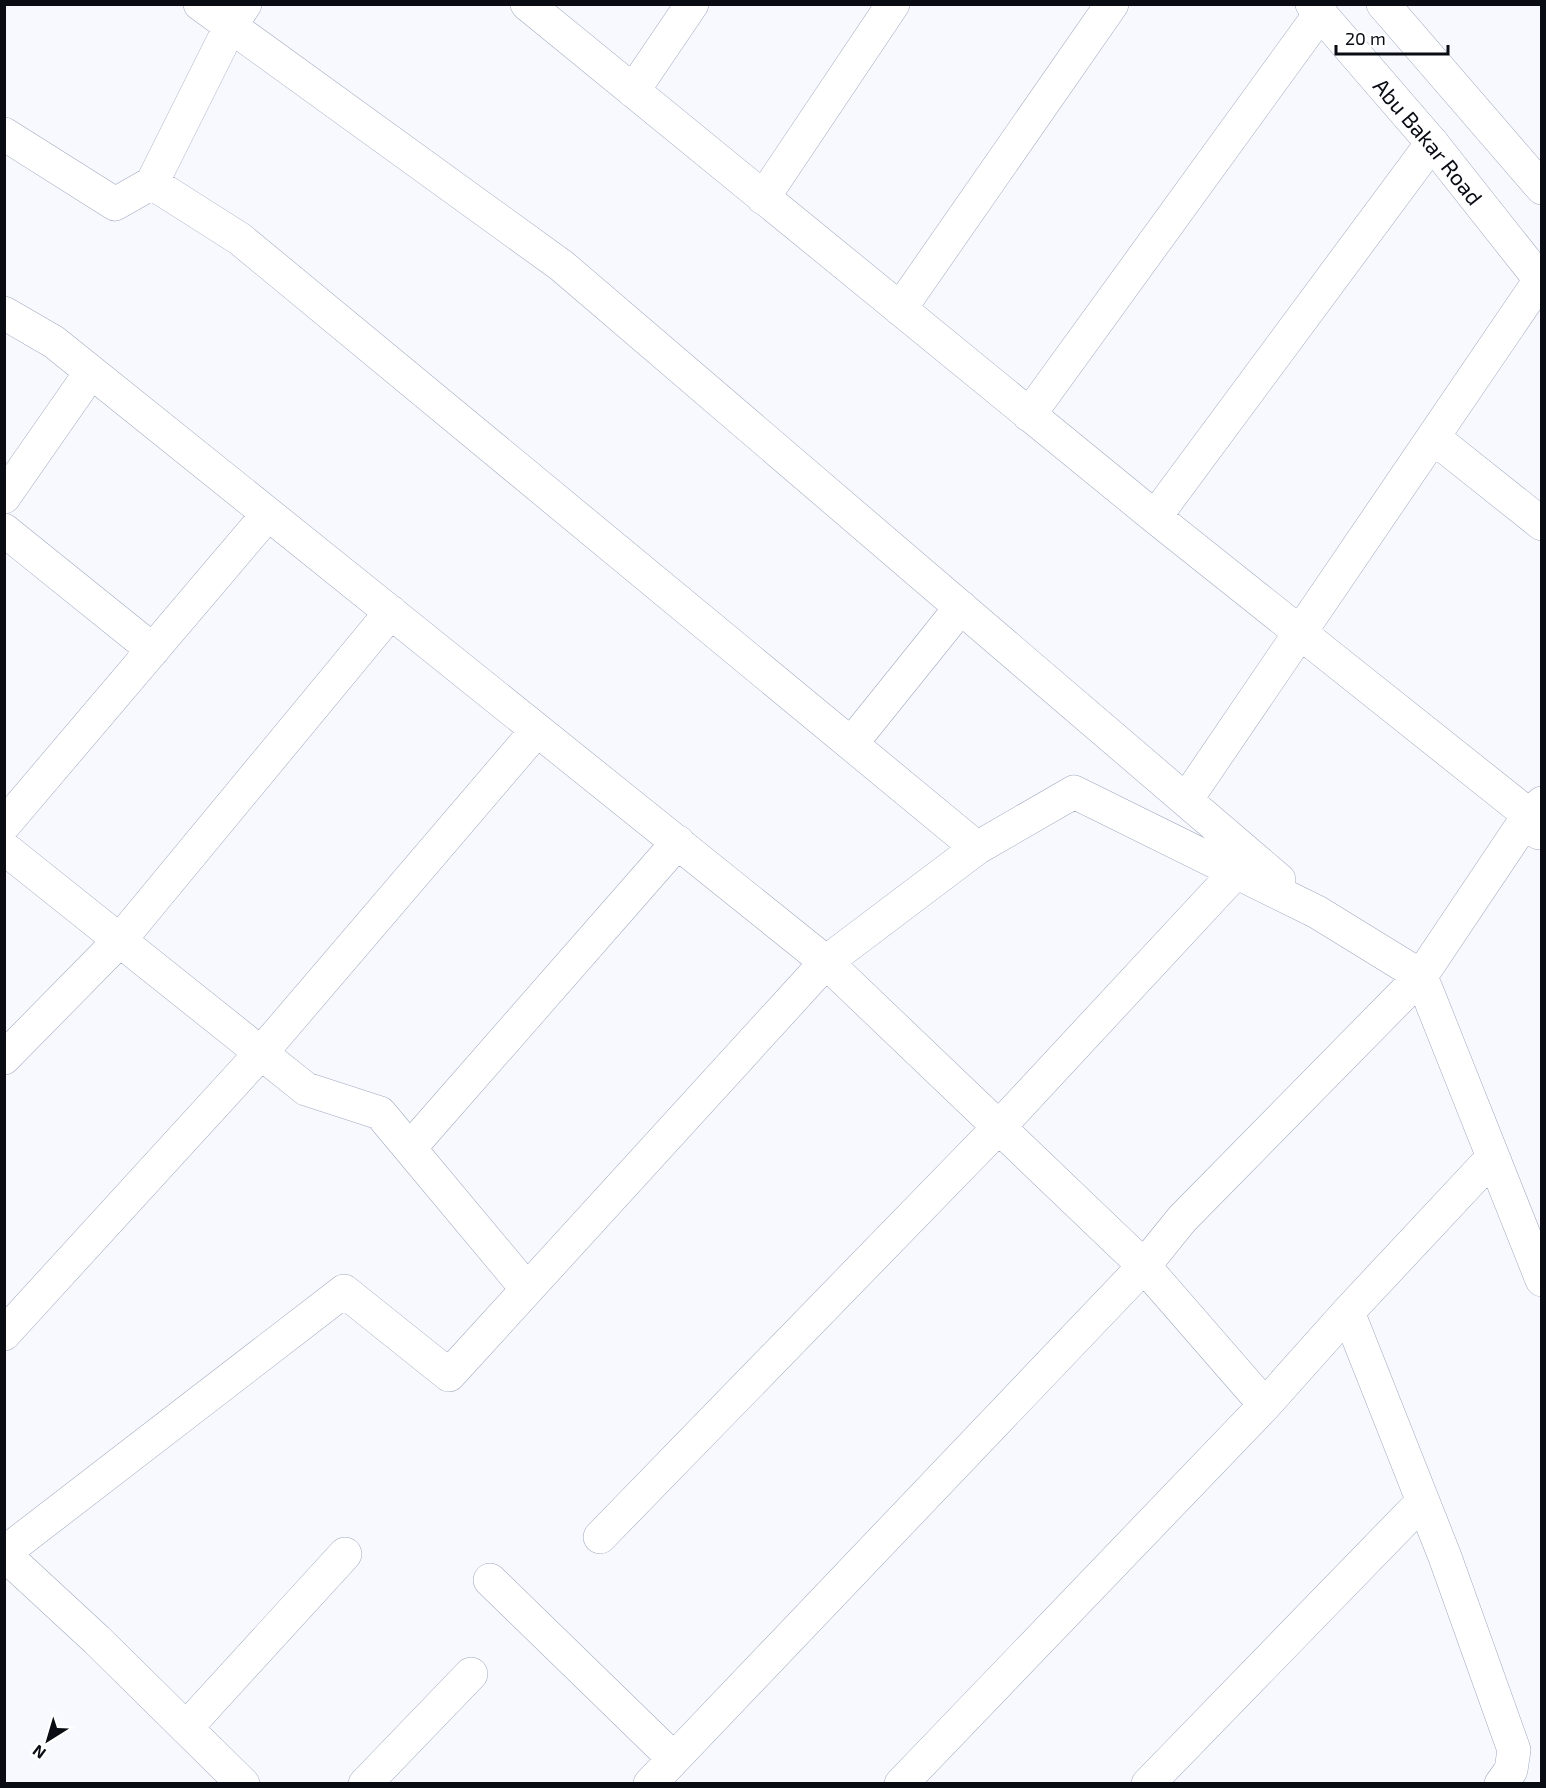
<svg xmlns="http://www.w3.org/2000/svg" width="1546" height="1788" viewBox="0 0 1546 1788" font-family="'Exo 2',sans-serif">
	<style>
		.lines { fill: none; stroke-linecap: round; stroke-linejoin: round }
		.minor-casing { stroke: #a0a9bf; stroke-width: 34 }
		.major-casing { stroke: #a0a9bf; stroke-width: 34 }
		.minor { stroke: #fff; stroke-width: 33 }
		.major { stroke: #fff; stroke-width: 33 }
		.labels { text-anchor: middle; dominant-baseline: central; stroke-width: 4.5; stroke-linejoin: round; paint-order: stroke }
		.street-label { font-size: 22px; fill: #090c13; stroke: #fff }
	</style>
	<rect width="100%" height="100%" fill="#f7f9fe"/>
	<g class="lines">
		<defs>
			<path id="minor" d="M200,4L562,266L1279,880
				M245,4L231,25L152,183L240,239L977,848L1074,792L1317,912L1421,976L1542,1280
				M527,4L1155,517L1529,815L1539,833
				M633,91L692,4
				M4,134L115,204L152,183
				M763,198L893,4
				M900,309L1112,4
				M4,313L54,342L826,962L1144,1266L1265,1405L1348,1312L1445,1557L1514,1750L1511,1770L1501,1784
				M1029,415L1320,14
				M1434,438L1542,524
				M4,497L91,372
				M1155,517L1432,143
				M4,530L153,650
				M851,744L961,607
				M1186,800L1540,280
				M4,825L268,514
				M4,848L306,1089L380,1113L527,1289
				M4,1058L120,940L391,612
				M410,1148L678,842
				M1348,1312L1493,1157
				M4,1334L261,1053L537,730
				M600,1537L999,1127L1236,872
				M4,1553L344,1291L449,1375L826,962L977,848
				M4,1554L97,1640L243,1784
				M490,1580L674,1759
				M186,1728L345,1554
				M365,1784L471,1674
				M650,1784L1144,1266L1182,1219L1421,976L1529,815L1542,803
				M901,1784L1265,1405
				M1148,1784L1423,1501"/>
			<g id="major">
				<path id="s1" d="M1312,4L1432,143L1542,282"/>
				<path d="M1383,4L1542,188"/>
			</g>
		</defs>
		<!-- minor casing -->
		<use href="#minor" class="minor-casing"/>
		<!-- major casing -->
		<use href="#major" class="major-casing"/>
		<!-- minor -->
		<use href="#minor" class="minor"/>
		<!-- major -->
		<use href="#major" class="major"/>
	</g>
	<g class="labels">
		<!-- street labels -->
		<g class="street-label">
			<text stroke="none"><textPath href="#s1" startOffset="180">Abu Bakar Road</textPath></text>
		</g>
	</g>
	<!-- border -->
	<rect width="1546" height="1788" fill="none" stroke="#090c13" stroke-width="12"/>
	<!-- north arrow -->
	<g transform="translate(48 1740) rotate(217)" stroke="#ffffff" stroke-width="4.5" paint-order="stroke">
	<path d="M0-4.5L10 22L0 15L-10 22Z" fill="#090c13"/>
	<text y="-9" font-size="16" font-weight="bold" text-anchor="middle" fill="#090c13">N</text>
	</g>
	<!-- scale -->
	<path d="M1336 45v9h112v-9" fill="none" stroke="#090c13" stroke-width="3"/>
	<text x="1345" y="45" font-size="18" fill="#090c13" stroke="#ffffff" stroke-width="4.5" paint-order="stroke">20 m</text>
</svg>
